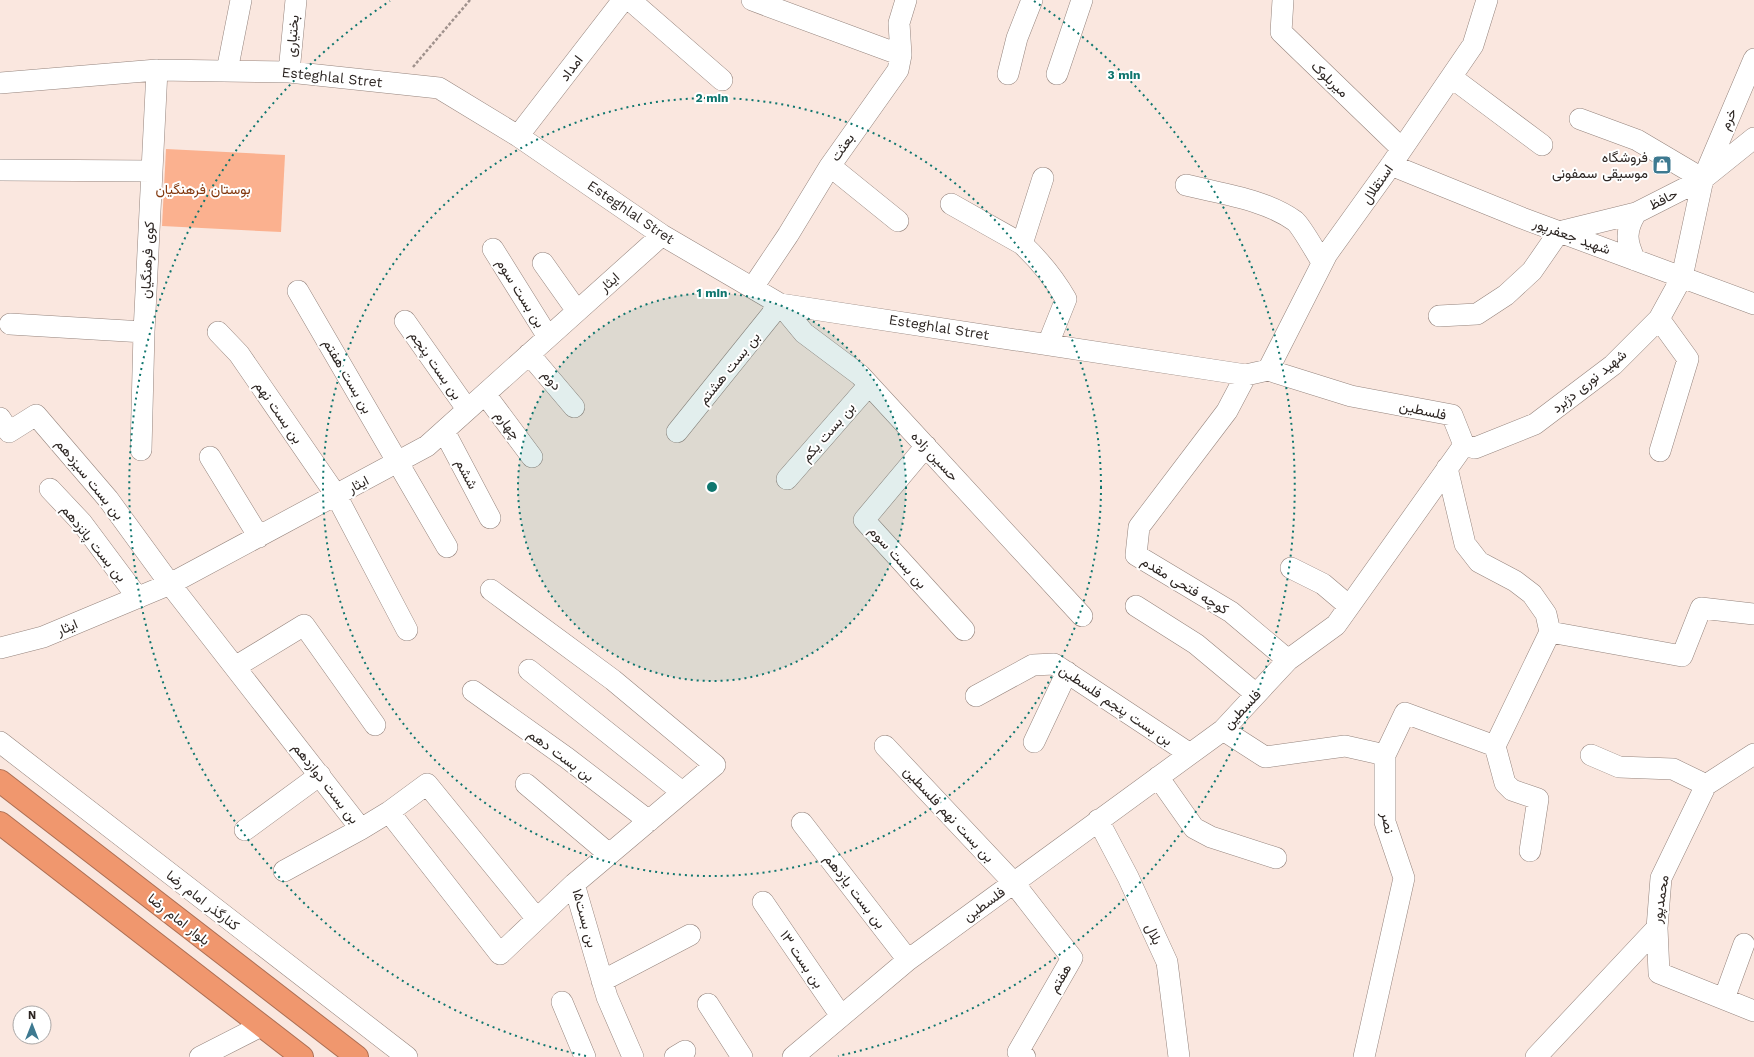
<svg xmlns="http://www.w3.org/2000/svg" width="1754" height="1057" viewBox="0 0 1754 1057" font-family="'Work Sans',Vazirmatn,sans-serif">
	<style>
		.green { fill: #fbb18f }
		.lines { fill: none; stroke-linecap: round; stroke-linejoin: round }
		.minor-casing { stroke: #95847d; stroke-width: 22 }
		.highway-casing { stroke: #ac6f54; stroke-width: 24 }
		.path { stroke: #a0928d; stroke-width: 2.5; stroke-dasharray: 3 2; stroke-linecap: butt }
		.minor { stroke: #fff; stroke-width: 21 }
		.highway { stroke: #f0976e; stroke-width: 22 }
		.ring { fill: none; stroke: #0f766e; stroke-width: 2; stroke-dasharray: 2 4 }
		.labels { text-anchor: middle; dominant-baseline: central; stroke-width: 4; stroke-linejoin: round; paint-order: stroke }
		.street-label { font-size: 14px; fill: #2d2623; stroke: #fff }
		.poi-label { font-size: 14px; fill: #2d2623; stroke: #fff; text-anchor: end }
		.park-label { font-size: 14px; fill: #81360c; stroke: #fff }
		.centre { fill: #0f766e; stroke: #fff; stroke-width: 2 }
		.ring-label { font-size: 12px; text-anchor: middle; font-weight: bold; fill: #0f766e; stroke: #fff; stroke-width: 4; stroke-linejoin: round; paint-order: stroke }
	</style>
	<rect width="100%" height="100%" fill="#fae7df"/>
	<!-- green -->
	<path class="green" d="M166,149L285,155L281,232L162,226Z"/>
	<g class="lines">
		<defs>
			<path id="minor" d="M630,0L722,80
				M752,0L901,55
				M1283,0L1281,32L1402,149
				M227,71L241,0
				M289,72L296,0
				M1008,74L1017,38L1032,0
				M1057,74L1082,0
				M1451,77L1542,145
				M0,83L157,70L289,72L439,88L518,136L662,235L780,304L1246,375L1268,370L1351,396L1452,415L1464,445L1336,625L1288,660L1223,730L908,960L793,1057
				M1580,119L1637,140L1703,179
				M518,136L623,0
				M1391,165L1522,218L1754,304
				M830,166L898,221
				M0,170L152,171
				M1043,178L1022,244C1040,261 1054,278 1066,299L1048,344
				M1186,185C1222,194 1264,199 1295,221C1302,227 1316,253 1322,262
				M951,204L1022,244
				M1559,232L1636,213L1703,179L1754,138
				M493,249L548,337
				M1635,260C1626,241 1625,231 1636,213
				M543,263L577,311
				M753,287L788,235L830,166L898,70L901,55L899,23L906,0
				M298,291L447,547
				M1439,316L1477,314L1506,295L1532,271L1559,232
				M1659,319L1688,359L1660,451
				M405,321L467,409
				M10,324L144,332
				M218,332L239,354L336,495L407,630
				M529,354L574,407
				M1268,370L1327,254L1391,165L1473,45L1487,0
				M1246,375L1227,411L1139,527L1136,555L1231,612L1288,660
				M485,394L532,457
				M0,418L9,432L36,415L108,499L170,584L361,829L389,812L500,954L574,884
				M444,431L490,518
				M677,432L780,304L804,333L860,375L1082,616
				M1464,445L1475,448L1535,424L1613,365L1659,319L1682,277L1703,179L1754,59
				M926,446L864,520L964,630
				M141,450L144,332L157,70
				M210,457L259,537
				M1447,468L1465,544L1479,562L1515,581L1532,594L1546,614L1550,632L1495,746L1505,783L1512,790L1538,799L1530,851
				M787,479L869,385
				M50,489L82,523L138,598
				M1291,568L1323,584L1349,606
				M491,590L613,680L715,765L574,884L607,997L633,1057
				M1136,606L1196,644L1256,694
				M1550,632L1682,656L1701,608L1754,614
				M0,648L43,637L170,584L427,446L662,235
				M235,667L304,625L375,725
				M529,670L682,792
				M473,691L567,758L649,821
				M976,696L1033,665L1054,664L1190,754
				M1223,730L1265,757L1345,746L1385,755V822L1404,878L1364,1057
				M0,742L407,1057
				M1034,742L1067,672
				M885,746L1013,882L1072,958L1018,1052L1025,1057
				M1385,755L1405,713L1495,746
				M1591,755L1619,767L1673,769L1706,785
				M1158,777L1194,828L1211,837L1276,858
				M526,784L609,854
				M389,812L427,784L537,919
				M1098,820L1128,877L1167,962L1179,1057
				M802,823L908,960
				M245,830L320,775
				M284,871L361,829
				M763,902L841,1016
				M1657,928L1659,973L1754,1011
				M602,981L690,935
				M1724,999L1744,944
				M562,1002L585,1057
				M708,1004L742,1057
				M200,1057L261,1026
				M675,1057L685,1051
				M1536,1057L1657,928L1661,878L1706,785L1754,754"/>
			<path id="highway" d="M0,781L357,1057
				M0,823L302,1057"/>
		</defs>
		<!-- minor casing -->
		<use href="#minor" class="minor-casing"/>
		<!-- highway casing -->
		<use href="#highway" class="highway-casing"/>
		<!-- path -->
		<path class="path" d="M413,67L470,0"/>
		<!-- minor -->
		<use href="#minor" class="minor"/>
		<!-- highway -->
		<use href="#highway" class="highway"/>
	</g>
	<!-- distance rings -->
	<circle cx="712" cy="487" r="194" fill="#0f766e" fill-opacity=".12"/>
	<g class="ring">
		<circle cx="712" cy="487" r="194"/>
		<circle cx="712" cy="487" r="389"/>
		<path d="M586 1056A583 583 0 0 1 390 1M1034 1A583 583 0 0 1 838 1056"/>
	</g>
	<!-- icons -->
	<defs>
		<symbol id="shop-square" viewBox="-11 -11 22 22"><rect x="-9" y="-9" width="18" height="18" rx="4" fill="#3d7990" stroke="#fff"/><path d="M-5-2.5h2.3a2.7 3.5 0 0 1 5.4 0H5L5.5 6h-11ZM-1.5-2.5h3a1.5 2.3 0 0 0-3 0Z" fill="#fff"/></symbol>
	</defs>
	<g fill-rule="evenodd">
		<use href="#shop-square" x="1651" y="154" width="22" height="22"/>
	</g>
	<g class="labels">
		<!-- street labels -->
		<g class="street-label">
			<text transform="translate(292 36) rotate(-85)">بختیاری</text>
			<text transform="translate(571 68) rotate(-53)">امداد</text>
			<text transform="translate(332 77) rotate(6)">Esteghlal Stret</text>
			<text transform="translate(1330 79) rotate(44)">میربلوک</text>
			<text transform="translate(1728 119) rotate(-67)">خرم</text>
			<text transform="translate(842 147) rotate(-55)">بعثت</text>
			<text transform="translate(1377 184) rotate(-55)">استقلال</text>
			<text transform="translate(1663 199) rotate(-27)">حافظ</text>
			<text transform="translate(631 212) rotate(34)">Esteghlal Stret</text>
			<text transform="translate(1572 236) rotate(20)">شهید جعفرپور</text>
			<text transform="translate(147 260) rotate(-87)">کوی فرهنگیان</text>
			<text transform="translate(609 282) rotate(-42)">ایثار</text>
			<text transform="translate(521 293) rotate(58)">بن بست سوم</text>
			<text transform="translate(939 327) rotate(9)">Esteghlal Stret</text>
			<text transform="translate(436 365) rotate(55)">بن بست پنجم</text>
			<text transform="translate(729 368) rotate(-51)">بن بست هشتم</text>
			<text transform="translate(348 376) rotate(60)">بن بست هفتم</text>
			<text transform="translate(552 380) rotate(50)">دوم</text>
			<text transform="translate(1589 381) rotate(-39)">شهید نوری دژبرد</text>
			<text transform="translate(1423 410) rotate(12)">فلسطین</text>
			<text transform="translate(279 412) rotate(55)">بن بست نهم</text>
			<text transform="translate(508 425) rotate(53)">چهارم</text>
			<text transform="translate(828 432) rotate(-49)">بن بست یکم</text>
			<text transform="translate(935 456) rotate(47)">حسین زاده</text>
			<text transform="translate(467 474) rotate(62)">ششم</text>
			<text transform="translate(90 479) rotate(51)">بن بست سیزدهم</text>
			<text transform="translate(358 484) rotate(-28)">ایثار</text>
			<text transform="translate(94 543) rotate(51)">بن بست پانزدهم</text>
			<text transform="translate(898 557) rotate(48)">بن بست سوم</text>
			<text transform="translate(1185 585) rotate(31)">کوچه فتحی مقدم</text>
			<text transform="translate(67 627) rotate(-23)">ایثار</text>
			<text transform="translate(1116 705) rotate(34)">بن بست پنجم فلسطین</text>
			<text transform="translate(1242 709) rotate(-47)">فلسطین</text>
			<text transform="translate(561 755) rotate(36)">بن بست دهم</text>
			<text transform="translate(326 783) rotate(52)">بن بست دوازدهم</text>
			<text transform="translate(949 814) rotate(47)">بن بست نهم فلسطین</text>
			<text transform="translate(1388 823) rotate(80)">نصر</text>
			<text transform="translate(855 891) rotate(52)">بن بست یازدهم</text>
			<text transform="translate(1660 899) rotate(-81)">محمدپور</text>
			<text transform="translate(203 900) rotate(38)">کنارگذر امام رضا</text>
			<text transform="translate(984 904) rotate(-36)">فلسطین</text>
			<text transform="translate(585 918) rotate(75)">بن بست۱۵</text>
			<text transform="translate(179 919) rotate(38)">بلوار امام رضا</text>
			<text transform="translate(1154 934) rotate(65)">بلال</text>
			<text transform="translate(802 959) rotate(56)">بن بست ۱۳</text>
			<text transform="translate(1060 978) rotate(-60)">هفتم</text>
		</g>
		<!-- poi labels -->
		<g class="poi-label">
			<text x="1648" y="157">فروشگاه<tspan x="1648" dy="16">موسیقی سمفونی</tspan></text>
		</g>
		<!-- park labels -->
		<g class="park-label">
			<text x="203" y="189">بوستان فرهنگیان</text>
		</g>
	</g>
	<circle cx="712" cy="487" r="6" class="centre"/>
	<g class="ring-label">
		<text x="1124" y="79">3 min</text>
		<text x="712" y="102">2 min</text>
		<text x="712" y="297">1 min</text>
	</g>
	<!-- north arrow -->
	<g transform="translate(32 1025)"><circle r="19" fill="#ffffff" stroke="#aba8a7"/>
	<path d="M0-3L7 15L0 10L-7 15Z" fill="#3d7990"/>
	<text y="-6" font-size="11" font-weight="bold" text-anchor="middle" fill="#2d2623">N</text>
	</g>
</svg>
